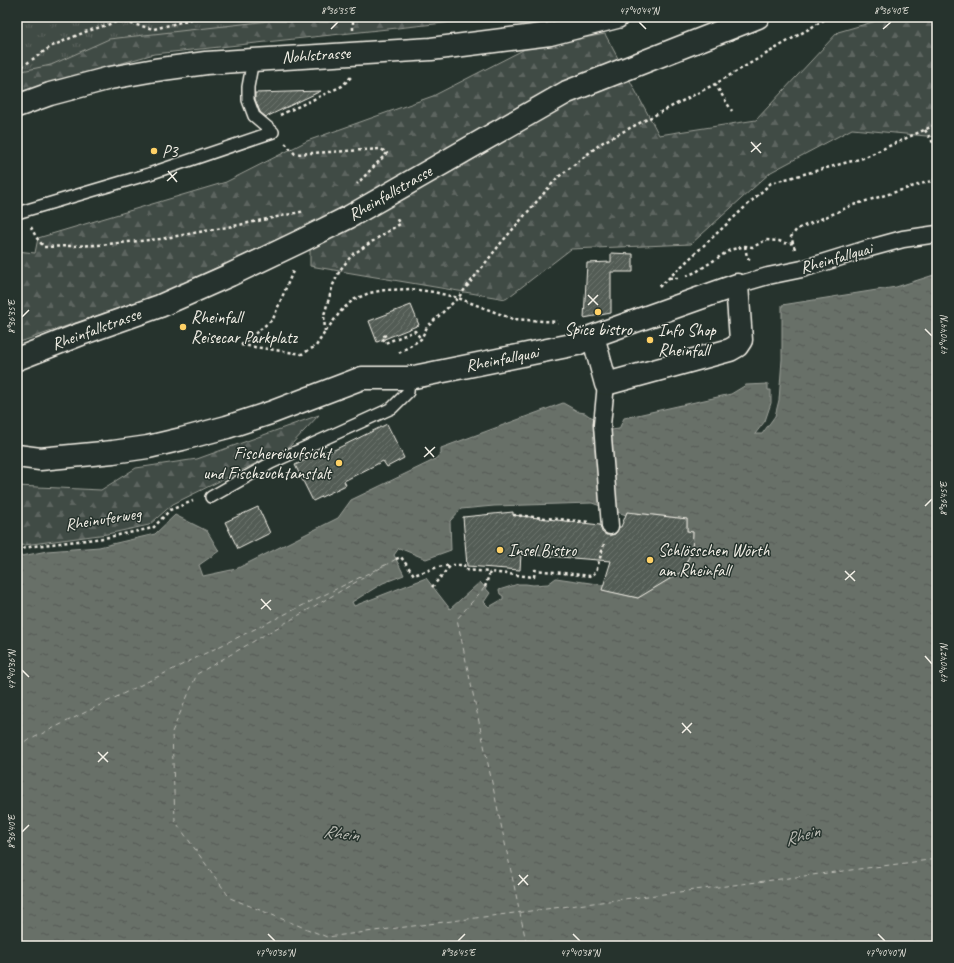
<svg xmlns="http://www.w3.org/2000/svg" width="954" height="963" viewBox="0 0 954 963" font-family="Caveat,sans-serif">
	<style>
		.forest { fill: url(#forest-firs); stroke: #9a9e96 }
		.park { fill: url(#park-tufts); stroke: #9a9e96 }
		.water { fill: url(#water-ripples); stroke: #9fa39b; fill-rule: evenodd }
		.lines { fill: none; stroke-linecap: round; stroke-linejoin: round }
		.ferry { stroke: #bcbdb5; stroke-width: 1; stroke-dasharray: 5 4; stroke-linecap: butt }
		.building { fill: url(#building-hatch); stroke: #f4f1e8 }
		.service-casing { stroke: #f4f1e8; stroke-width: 14 }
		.pedestrian-casing { stroke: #f4f1e8; stroke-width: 19 }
		.minor-casing { stroke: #f4f1e8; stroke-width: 25 }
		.tertiary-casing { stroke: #f4f1e8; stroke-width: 25 }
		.path { stroke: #f4f1e8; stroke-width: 2.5; stroke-dasharray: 3 3; stroke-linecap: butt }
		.service { stroke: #26332d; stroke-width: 11 }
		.pedestrian { stroke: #26332d; stroke-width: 16 }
		.minor { stroke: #26332d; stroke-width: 22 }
		.tertiary { stroke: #26332d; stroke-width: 22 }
		.ticks { fill: none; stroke: #f4f1e8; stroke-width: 1.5 }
		.poi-dot { fill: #ffd166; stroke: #26332d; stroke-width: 1.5 }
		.labels { text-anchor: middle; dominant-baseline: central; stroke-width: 3; stroke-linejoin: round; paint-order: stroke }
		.street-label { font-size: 17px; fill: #f4f1e8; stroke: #26332d }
		.poi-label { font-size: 17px; fill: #f4f1e8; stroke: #26332d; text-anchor: start }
		.water-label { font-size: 18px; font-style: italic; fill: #bcbdb5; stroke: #26332d }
		.neatline { fill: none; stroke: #f4f1e8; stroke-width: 1.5 }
		.ticks-label { font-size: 10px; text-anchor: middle; fill: #f4f1e8 }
	</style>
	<defs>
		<pattern id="forest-firs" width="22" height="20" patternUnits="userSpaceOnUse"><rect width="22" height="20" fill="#414b45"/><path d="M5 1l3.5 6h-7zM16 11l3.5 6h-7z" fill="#5d6560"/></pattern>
		<pattern id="park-tufts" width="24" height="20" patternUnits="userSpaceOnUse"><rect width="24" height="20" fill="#414b45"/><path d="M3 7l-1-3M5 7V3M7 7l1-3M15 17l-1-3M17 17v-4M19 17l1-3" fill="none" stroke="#5d6560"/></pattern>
		<pattern id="water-ripples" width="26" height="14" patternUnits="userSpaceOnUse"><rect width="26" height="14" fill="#676f68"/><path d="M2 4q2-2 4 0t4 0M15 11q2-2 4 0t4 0" fill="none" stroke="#565a55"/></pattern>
		<pattern id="building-hatch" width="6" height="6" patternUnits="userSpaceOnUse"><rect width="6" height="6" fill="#525c55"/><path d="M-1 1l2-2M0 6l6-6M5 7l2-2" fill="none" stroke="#6c746d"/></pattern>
	</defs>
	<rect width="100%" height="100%" fill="#26332d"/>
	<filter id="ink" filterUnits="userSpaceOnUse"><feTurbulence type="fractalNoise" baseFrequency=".025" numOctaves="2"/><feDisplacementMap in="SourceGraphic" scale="8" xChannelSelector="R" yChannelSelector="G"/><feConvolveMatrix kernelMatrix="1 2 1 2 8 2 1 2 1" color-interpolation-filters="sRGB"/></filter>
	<g filter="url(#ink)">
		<!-- forest -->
		<path class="forest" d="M17,17H500L154,54L17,93Z
			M890,17H937V137L852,129L771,172L691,244L571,249L506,299L310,266V225L157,295L17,343V251L35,253L38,238L226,182L307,141L433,96L525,49L605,34L659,135L756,120L838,32Z
			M319,415L289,447L173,504L149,525L107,534L17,546V486L101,490L136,468L197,459Z"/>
		<!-- park -->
		<path class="park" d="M17,17H338L328,22L269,21L109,39L51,65L17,72Z"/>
		<!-- water -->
		<path class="water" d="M937,274V946H17V557L47,551L99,547L155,534L175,515L207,531L219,551L199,565L203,576L236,569L338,518L351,500L434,460L441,454V448L563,403L579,412L585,413L589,416L594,418L595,432L619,429L624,418L731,394L746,385L768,384V390H771V403L765,421L755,434H762L775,416L779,400L782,359V305L896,287ZM592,503L626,515L628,512L687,519V531L693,532L692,551L681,572L638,598L603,590L604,585L556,578L548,584L533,585L526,584H518L499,590L500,594L503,596V599L489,607L484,602L490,593L480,582L450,609L426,578L354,606L352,602L383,583L404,575L394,555L399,548L426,559L451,550L450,521L461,509L494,506Z"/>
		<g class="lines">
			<!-- ferry -->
			<path class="ferry" d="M396,559L197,674L172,732L175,821L230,898L327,937L937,859
				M485,587L457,619L527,946
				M17,745L25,742L387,564"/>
		</g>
		<!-- building -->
		<path class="building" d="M321,91L266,117L260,112L255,99V93Z
			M611,253L633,254V272H611V313L584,318L587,263L611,262Z
			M411,305L419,325L377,342L369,321Z
			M387,424L404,458L387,467L383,461L344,481L346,485L313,501L295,465L326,450L328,453Z
			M258,507L270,533L238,549L225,522Z
			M513,512V515L600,525L602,532L606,535H610L615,534L618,530L619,527H621L627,512L687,519V531L693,532L692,551L681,572L638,598L602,590L611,561L521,554L520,570L467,566L463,517Z"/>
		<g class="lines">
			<defs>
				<path id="service" d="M17,213L149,174L273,132L254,116L248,100V87L253,60
					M211,497L271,463L392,408L408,392L409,378"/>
				<path id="pedestrian" d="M737,285L768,276L802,269L870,248L903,239L937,234
					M606,384L602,425L610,526"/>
				<path id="minor" d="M17,359L81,334L160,306L230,275L301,241L349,217L567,92L758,17
					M17,456L40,459L113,452L148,447L182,439L227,427L270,413L362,378H409L577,344L593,336L737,285L741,340L737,346L730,350L606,384L593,336"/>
				<path id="tertiary" d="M17,106L50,94L110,78L155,70L206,63L253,60L431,49L550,34L617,17"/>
			</defs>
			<!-- service casing -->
			<use href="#service" class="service-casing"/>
			<!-- pedestrian casing -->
			<use href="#pedestrian" class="pedestrian-casing"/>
			<!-- minor casing -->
			<use href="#minor" class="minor-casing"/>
			<!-- tertiary casing -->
			<use href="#tertiary" class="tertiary-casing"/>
			<!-- path -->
			<path class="path" d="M353,30V17
				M17,70L52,46L85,32L119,21L154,29L200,17
				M715,84L732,111
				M280,115L342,86L351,77
				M925,130L937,149
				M285,143L295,154L381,149L387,153L357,184
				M31,227L36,237L44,247L98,245L160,239L239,225L305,211
				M745,246L747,257L750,260
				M795,249L791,237L797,229L835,213L850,206L937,179
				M686,276L696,272L730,250L745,246L753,247L766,240L779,241L788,244L793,243
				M669,278H681
				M659,287L771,183L863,158L937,124
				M325,332L324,315L333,285L340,270L352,255L385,233L400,224L396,218H395
				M386,335L382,337L385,343L415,331L421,339
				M241,345L302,354L316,346L325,332L341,311L353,300L369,293L385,290L410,289L434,292L458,298L513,319L558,322
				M241,345L273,319L293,271
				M399,353L421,339L427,327L458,298L501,243L557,178L603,142L715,84L829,17
				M513,515L590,522
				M17,550L34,546L104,538L153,528L170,510L193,501
				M396,559L401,557L414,575L438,567L451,565
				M432,587L451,565H464L465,570L490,572
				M485,587L490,572L534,577L535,570L591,576L596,572L604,544"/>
			<!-- service -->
			<use href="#service" class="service"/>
			<!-- pedestrian -->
			<use href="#pedestrian" class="pedestrian"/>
			<!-- minor -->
			<use href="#minor" class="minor"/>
			<!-- tertiary -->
			<use href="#tertiary" class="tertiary"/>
		</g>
	</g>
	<!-- ticks -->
	<path class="ticks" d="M639,22L646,29M331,29L338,22M883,29L891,22M751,142L761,153M751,152L761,143M168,171L177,182M167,181L177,172M588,295L598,305M588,305L598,295M22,317L29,310M925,329L932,336M425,447L434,457M424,457L435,447M925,506L932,499M845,571L855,581M845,580L855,571M261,599L271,610M261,609L271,600M925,656L932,664M22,670L29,677M682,723L691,733M682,733L692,723M98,752L108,762M98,762L108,752M22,832L29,825M519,875L528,885M518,885L528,875M268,934L275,941M573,934L580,941M878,934L885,941M458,941L465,934"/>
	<!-- markers -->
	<g class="poi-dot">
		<circle cx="154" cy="151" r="4"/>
		<circle cx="598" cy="312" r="4"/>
		<circle cx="183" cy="327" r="4"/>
		<circle cx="650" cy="340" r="4"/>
		<circle cx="339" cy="463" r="4"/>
		<circle cx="500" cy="550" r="4"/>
		<circle cx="650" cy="560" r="4"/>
	</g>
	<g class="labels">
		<!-- street labels -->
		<g class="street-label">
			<text transform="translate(316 55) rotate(-4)">Nohlstrasse</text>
			<text transform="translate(390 193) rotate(-30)">Rheinfallstrasse</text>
			<text transform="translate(836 258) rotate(-16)">Rheinfallquai</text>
			<text transform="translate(96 329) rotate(-20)">Rheinfallstrasse</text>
			<text transform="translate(502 359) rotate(-11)">Rheinfallquai</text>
			<text transform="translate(103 519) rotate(-9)">Rheinuferweg</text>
		</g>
		<!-- poi labels -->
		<g class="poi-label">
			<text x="162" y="151">P3</text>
			<text x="191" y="317">Rheinfall<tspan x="191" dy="20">Reisecar Parkplatz</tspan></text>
			<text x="598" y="329" text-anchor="middle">Spice bistro</text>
			<text x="658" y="330">Info Shop<tspan x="658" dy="20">Rheinfall</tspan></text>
			<text x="331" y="453" text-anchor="end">Fischereiaufsicht<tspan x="331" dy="20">und Fischzuchtanstalt</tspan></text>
			<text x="508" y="550">Insel Bistro</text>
			<text x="658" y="550">Schlösschen Wörth<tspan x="658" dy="20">am Rheinfall</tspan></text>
		</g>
		<!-- water labels -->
		<g class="water-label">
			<text transform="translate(341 833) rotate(7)">Rhein</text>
			<text transform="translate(802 835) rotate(-16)">Rhein</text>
		</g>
	</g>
	<!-- margin -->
	<rect width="954" height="963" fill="none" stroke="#26332d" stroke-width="44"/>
	<rect x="22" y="22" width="910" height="919" class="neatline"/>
	<g class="ticks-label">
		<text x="338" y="14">8°36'35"E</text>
		<text x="639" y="14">47°40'44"N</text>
		<text x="891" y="14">8°36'40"E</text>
		<text transform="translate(11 317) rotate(-90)" y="4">8°36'35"E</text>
		<text transform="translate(943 336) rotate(-90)" y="4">47°40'44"N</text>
		<text transform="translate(943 499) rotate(-90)" y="4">8°36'45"E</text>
		<text transform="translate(943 664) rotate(-90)" y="4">47°40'42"N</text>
		<text transform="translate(11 670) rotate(-90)" y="4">47°40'36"N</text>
		<text transform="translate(11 832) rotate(-90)" y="4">8°36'40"E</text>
		<text x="275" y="956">47°40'36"N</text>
		<text x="458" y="956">8°36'45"E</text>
		<text x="580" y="956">47°40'38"N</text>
		<text x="885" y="956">47°40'40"N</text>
	</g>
</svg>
